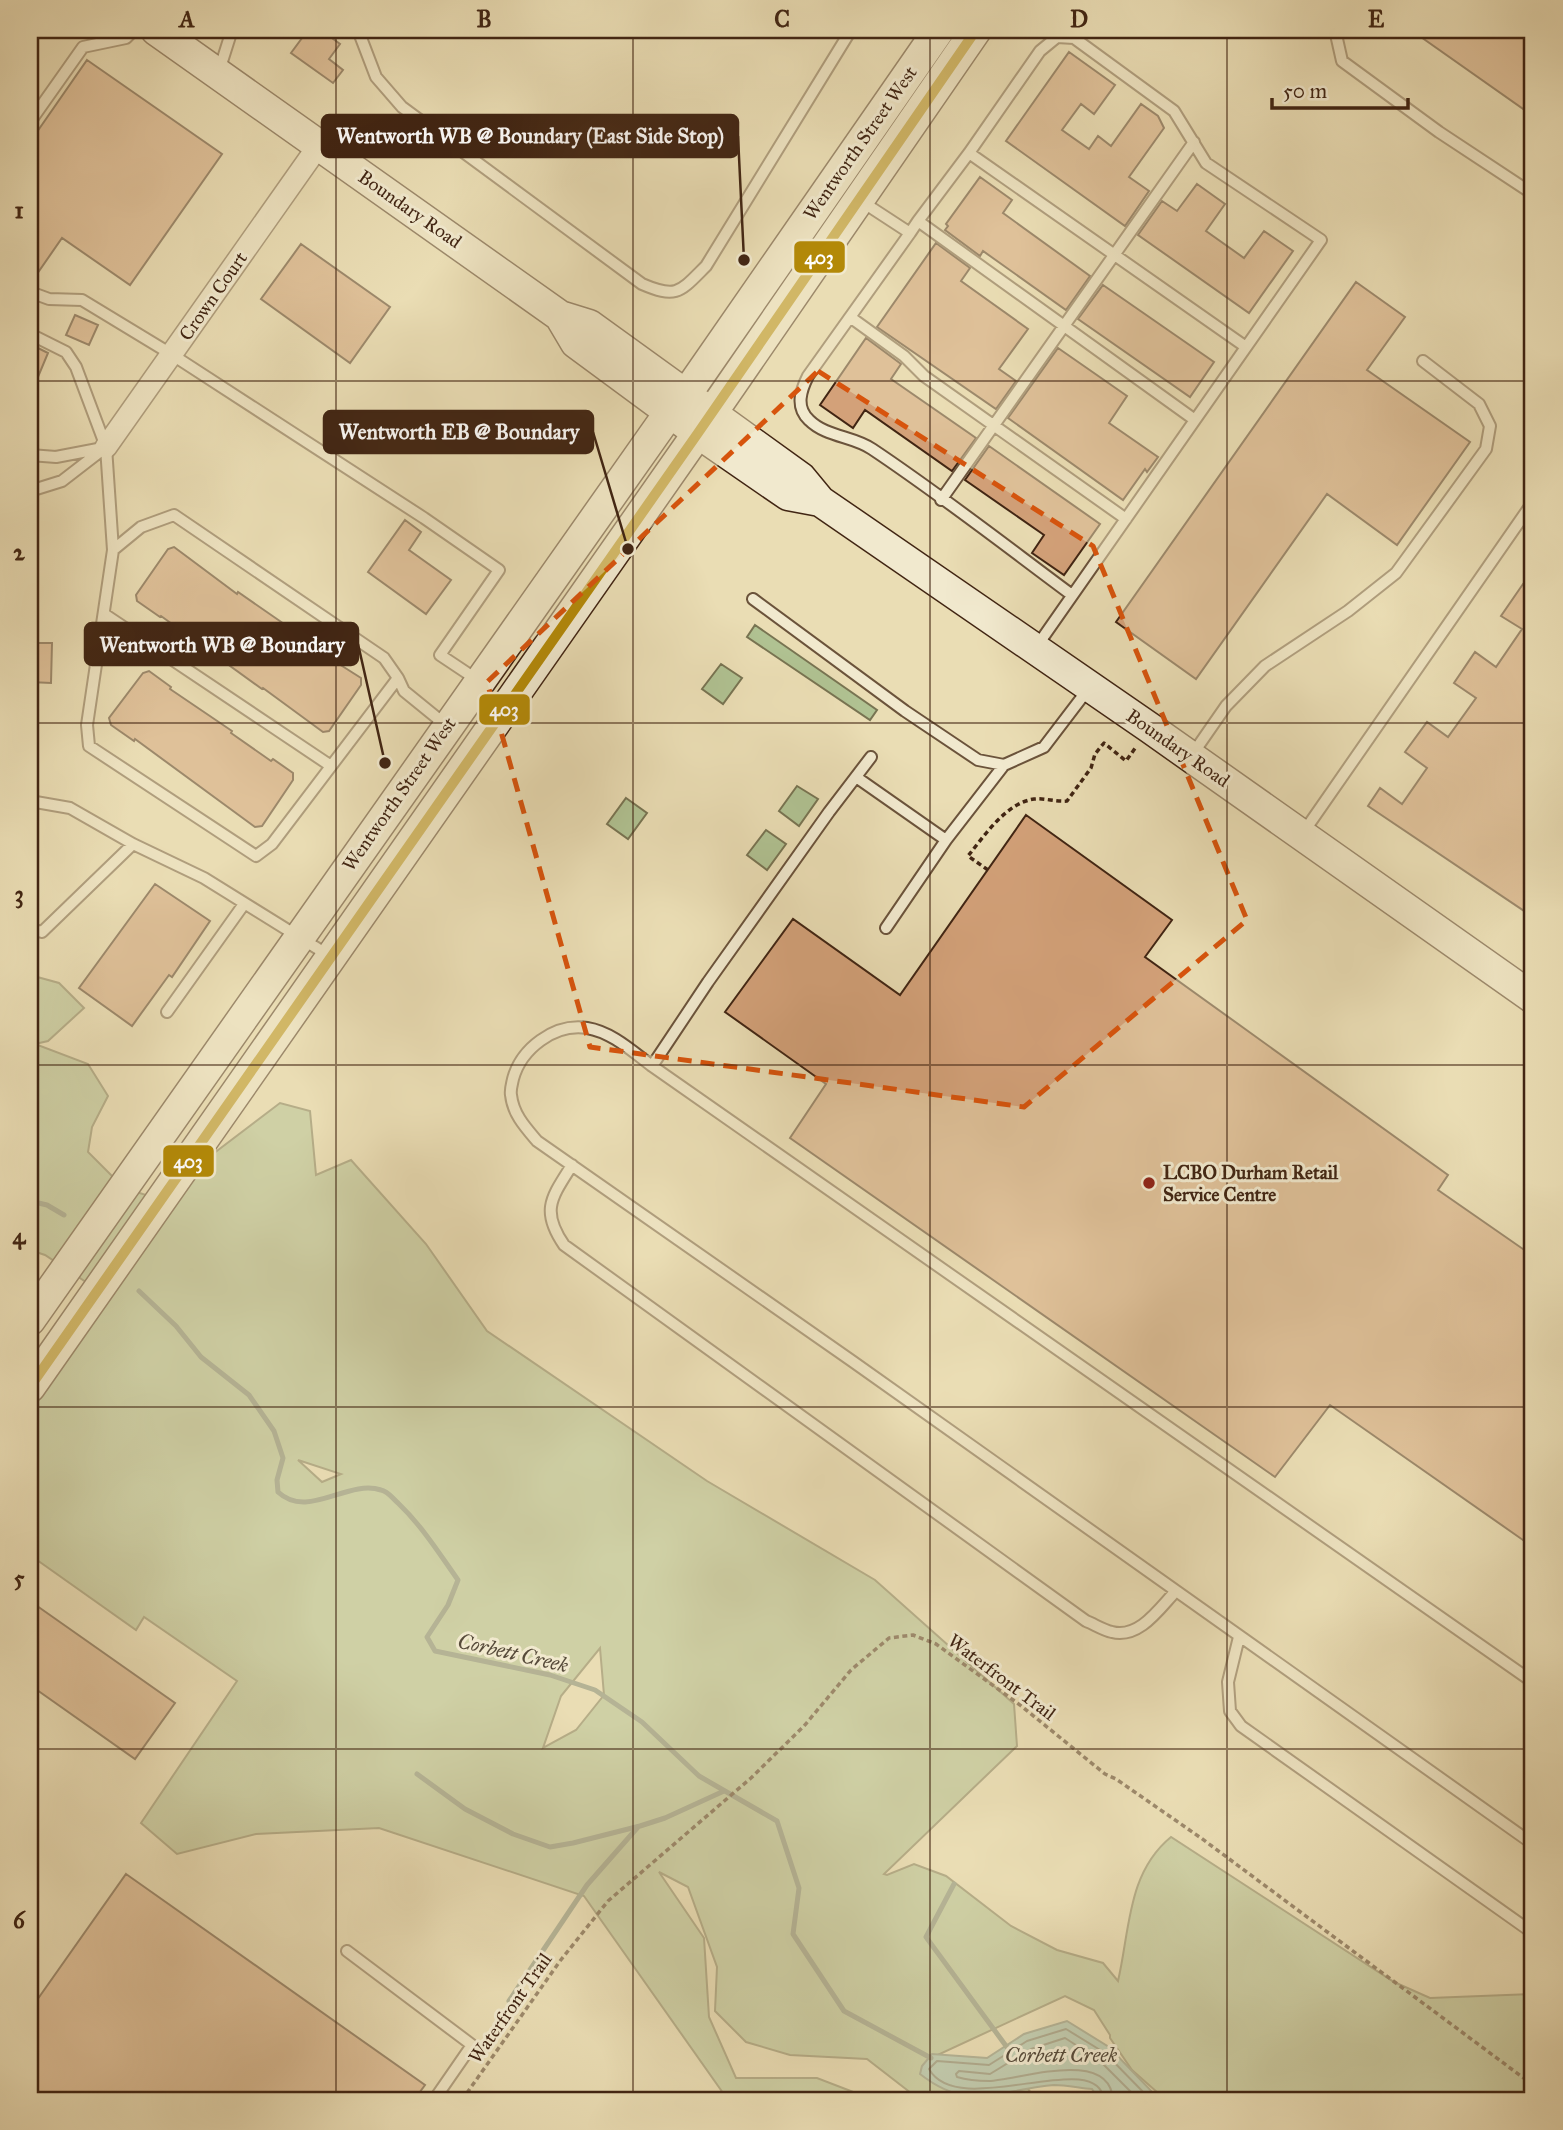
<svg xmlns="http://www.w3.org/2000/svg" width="1563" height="2130" viewBox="0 0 1563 2130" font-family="'IM FELL Great Primer',serif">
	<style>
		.green { fill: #b0c292; stroke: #787452; stroke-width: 2; fill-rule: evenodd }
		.water { fill: #98bcad; stroke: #75806f; stroke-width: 2 }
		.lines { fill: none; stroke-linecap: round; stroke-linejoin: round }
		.shore { stroke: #6c7060; stroke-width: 2 }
		.stream { stroke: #75806f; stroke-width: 5 }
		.building { fill: #d3a179; stroke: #412513; stroke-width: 2 }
		.lane-casing { stroke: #6b533b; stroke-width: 14 }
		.street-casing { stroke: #6b533b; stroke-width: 24 }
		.secondary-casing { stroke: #412513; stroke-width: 33 }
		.path { stroke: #412513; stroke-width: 3.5; stroke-dasharray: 5 3.5; stroke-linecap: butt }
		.lane { stroke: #f1e9ce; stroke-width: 10 }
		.street { stroke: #f1e9ce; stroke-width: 21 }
		.secondary { stroke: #f1e9ce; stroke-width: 30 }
		.bus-1-casing { stroke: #f1e9ce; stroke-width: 16 }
		.bus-1 { stroke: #b38908; stroke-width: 10 }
		.marked { fill: none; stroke: #d7540d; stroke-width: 5; stroke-dasharray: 14 9; stroke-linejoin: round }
		.grid { fill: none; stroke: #412513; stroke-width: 2; stroke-opacity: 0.55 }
		.poi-dot { fill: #8f2418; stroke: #f1e9ce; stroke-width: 2.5 }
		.labels { text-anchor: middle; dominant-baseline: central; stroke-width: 6; stroke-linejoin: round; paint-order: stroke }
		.street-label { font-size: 19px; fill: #412513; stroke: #f1e9ce }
		.poi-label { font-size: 19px; font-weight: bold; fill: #412513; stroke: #f1e9ce; text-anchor: start }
		.water-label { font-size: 21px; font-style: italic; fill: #574b3a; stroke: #f1e9ce }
		.leader { fill: none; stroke: #412513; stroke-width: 2.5 }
		.callout-dot { fill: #412513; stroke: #f1e9ce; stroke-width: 2.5 }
		.callout { fill: #412513; stroke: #412513; stroke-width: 2.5 }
		.callout-label { font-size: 21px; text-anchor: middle; font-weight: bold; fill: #fff }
		.line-badge { stroke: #f1e9ce; stroke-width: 2.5 }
		.badge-label { font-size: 19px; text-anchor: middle; font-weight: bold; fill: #fff }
		.neatline { fill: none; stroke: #412513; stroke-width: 2.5 }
		.grid-label { font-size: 23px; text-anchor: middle; font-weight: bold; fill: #412513 }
	</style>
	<rect width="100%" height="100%" fill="#eaddb4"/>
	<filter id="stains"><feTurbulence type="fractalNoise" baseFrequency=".00286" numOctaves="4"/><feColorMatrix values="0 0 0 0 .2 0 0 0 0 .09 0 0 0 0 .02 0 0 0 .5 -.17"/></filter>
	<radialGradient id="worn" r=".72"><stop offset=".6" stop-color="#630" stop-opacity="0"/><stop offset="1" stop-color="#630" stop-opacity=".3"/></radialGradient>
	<!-- green -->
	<path class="green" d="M755,625L877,710L870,720L747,637Z
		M721,664L742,678L723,704L702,689Z
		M797,786L818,799L799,826L779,811Z
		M626,798L647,813L628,839L607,824Z
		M766,830L786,844L767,870L747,855Z
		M30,975L59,983L84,1008L48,1041L35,1044L88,1064L108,1096L92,1127L88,1152L124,1188L155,1198L280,1103L310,1111L316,1175L351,1160L426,1244L487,1331L707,1481L875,1580L1014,1704L1017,1746L884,1874L887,1875L914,1864L946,1876L1011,1926L1057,1950L1103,1963L1118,1981C1130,1930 1127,1873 1171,1837L1394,1982L1430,1998L1533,1994V2100H1166L1132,2070L1110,2038V2035L1094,2010L1065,1996L931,2058L1023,2082L1036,2100H920L867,2059L790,2055L746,2042L715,2011L717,1967L688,1887L659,1872L704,1938L709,2017L736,2078H817L874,2100H728L584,1896L379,1828L256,1834L177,1854L141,1823L237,1681L144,1617L136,1630L30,1555V1387L98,1290L45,1255L30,1250ZM298,1460L341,1474L322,1482ZM600,1648L604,1695L576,1730L543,1748L561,1696Z"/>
	<!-- water -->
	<path class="water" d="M1067,2021L1109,2047L1160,2100H1099L1092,2089C1080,2088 1066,2085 1054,2085C999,2089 971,2114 920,2074L922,2066L932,2054L987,2058L1024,2034Z"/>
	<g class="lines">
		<!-- shore -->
		<path class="shore" d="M1104,2100C1098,2045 959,2122 929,2069L937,2061L989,2065L1027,2041L1066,2029L1105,2053L1151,2100
			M1113,2100C1110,2047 1019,2080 989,2081C980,2081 967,2080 957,2077L956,2074L959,2071L990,2074L1031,2049L1065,2038L1099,2060L1139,2100"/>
		<!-- stream -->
		<path class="stream" d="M30,1201L47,1205L64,1215
			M139,1291L176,1326L201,1357L249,1395L274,1431L283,1458L277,1480L278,1492C308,1520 347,1479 381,1490C388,1491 393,1499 398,1503C422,1526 439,1553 458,1580L448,1605L427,1637L435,1651L550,1675L595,1690L642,1722L699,1776L777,1821L799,1888L793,1934L844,2011L931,2058
			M417,1774L465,1809L513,1834L550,1847L573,1843L640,1826L665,1818L724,1791
			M954,1884L926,1937L1009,2050
			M509,2001L587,1885L638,1827"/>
	</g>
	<!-- building -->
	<path class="building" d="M308,30H321L340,44L329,59L343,70L333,83L291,53Z
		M1411,30H1533V116Z
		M1069,52L1115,85L1094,114L1081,104L1062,130L1089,149L1098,136L1111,146L1141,104L1158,116L1164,128L1129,177L1149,191L1125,226L1006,141Z
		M87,60L222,154L130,285L62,238L30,284V142Z
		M980,177L1012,200L1003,213L1090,276L1066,310L983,251L980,256L945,230L948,226L946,224Z
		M1197,184L1225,204L1206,231L1244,258L1264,231L1293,251L1249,313L1138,235L1162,201L1177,211Z
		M936,243L970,268L961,281L1028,329L999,369L1016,381L996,409L877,327Z
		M301,244L390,307L350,363L261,299Z
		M1356,282L1405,317L1367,370L1470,442L1397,545L1327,494L1196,679L1116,622Z
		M1103,285L1214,362L1190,397L1078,319Z
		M75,315L98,325L89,345L66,335Z
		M866,338L901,364L891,379L976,438L952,471L865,410L853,428L820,405Z
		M30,344L48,353L30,396Z
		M1058,348L1127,396L1109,423L1158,457L1147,472L1145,469L1123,500L1008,418Z
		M989,446L1100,524L1064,575L1032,553L1044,535L965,480Z
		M405,520L421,532L409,550L451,580L426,614L368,572Z
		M174,547L237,594L238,592L300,635L298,638L361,678V685L329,731L323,732L263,688L262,689L161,616L160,617L137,601L136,595L168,549Z
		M1523,584L1533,590V917L1368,806L1380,788L1402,804L1427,768L1405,752L1427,722L1448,737L1476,698L1454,683L1475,652L1496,667L1522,629L1501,616Z
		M30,643H52L51,683L30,682Z
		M149,671L171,687L170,689L232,731L231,733L271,761L273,759L293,773V780L262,826L255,827L135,739L134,741L111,725L109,718L143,673Z
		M1026,815L1172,920L1145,957L1448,1175L1438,1190L1533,1256V1547L1330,1405L1275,1477L790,1138L826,1084L725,1012L793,919L900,995Z
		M155,884L210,921L172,977L169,975L132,1026L79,988Z
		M30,1601L175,1703L135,1759L30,1685Z
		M126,1874L425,2085L414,2100H30V2010Z"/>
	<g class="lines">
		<defs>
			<path id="lane" d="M358,30L376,77L402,107L642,284C677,299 680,292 706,266L851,30
				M1335,30L1342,61L1439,132L1533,194
				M219,71L232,30
				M30,122L83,47L126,38L134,30
				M969,153L1246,347
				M861,201L910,233L918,221L1195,420L1037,646
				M918,221L969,153L1040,51L1057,37L1074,38L1174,111L1206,163L1321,240L1195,420
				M910,233L808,376C801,390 795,407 809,420C826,437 853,436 872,449C941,495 1006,546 1072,595
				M30,292L49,299L82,300L171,354L424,518L499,570L440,655L479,681
				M850,317L904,356L924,376L1126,519
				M30,334L66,352L76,367L106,447L113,550L87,725L89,746L256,856L272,844L398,678L384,658L174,515L141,527L113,550
				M30,455L56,457L103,448
				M30,491L62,481L106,447
				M941,500L1194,142
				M753,599L905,711L978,760L1004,765L1044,747L1089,688
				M104,614L331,766
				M398,678L404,691L447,726
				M1192,755L1226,706L1265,666L1348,611L1396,573L1486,449L1490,426L1479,404L1423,361
				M871,757L829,812L708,982L652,1066L1533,1682
				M856,777L946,840L1004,765
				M30,801L70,808L133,844L204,878L328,955
				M1303,833L1533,502
				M886,928L946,840
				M30,929L42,932L133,844
				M167,1012L244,904
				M652,1066C633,1052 612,1032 587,1028C554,1023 521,1049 513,1079C512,1084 510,1090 511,1095C513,1114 525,1127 537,1141L852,1361L1533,1844
				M572,1165C552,1197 540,1210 564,1245L1086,1621C1094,1624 1103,1630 1112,1632C1139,1639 1159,1609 1175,1592
				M1239,1637L1228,1682L1230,1711L1241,1726L1533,1933
				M347,1951L472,2045L434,2100"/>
			<path id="street" d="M106,447L319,145"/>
			<path id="secondary" d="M156,30L560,316L589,325L801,478L820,501L1150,728L1533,998
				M560,316L576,343L698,433L788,495L820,501
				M30,1320L670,412L685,396L939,30
				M30,1387L698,433L976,30"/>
		</defs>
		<!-- lane casing -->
		<use href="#lane" class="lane-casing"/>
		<!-- street casing -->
		<use href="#street" class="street-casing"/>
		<!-- secondary casing -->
		<use href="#secondary" class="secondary-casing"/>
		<!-- path -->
		<path class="path" d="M988,870L968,856C985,835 1006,803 1034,799C1045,798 1056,802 1067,801L1091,768L1095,754L1104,743L1126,761L1136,747
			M462,2100L560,1961L608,1901L751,1778L804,1726L851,1670L889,1638L913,1635L936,1644L1020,1705L1105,1774L1116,1779L1201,1838L1533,2085"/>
		<!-- lane -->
		<use href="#lane" class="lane"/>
		<!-- street -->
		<use href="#street" class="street"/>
		<!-- secondary -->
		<use href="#secondary" class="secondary"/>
		<defs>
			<path id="bus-1" d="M30,1387L698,433L976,30"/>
		</defs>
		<!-- bus-1 casing -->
		<use href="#bus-1" class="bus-1-casing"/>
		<!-- bus-1 -->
		<use href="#bus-1" class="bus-1"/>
	</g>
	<!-- marked area -->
	<path d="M0 0H1563V2130H0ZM818,371L1093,546L1247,920L1024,1107L590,1047L487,682Z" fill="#eaddb4" fill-opacity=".55" fill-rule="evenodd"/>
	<path class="marked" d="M818,371L1093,546L1247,920L1024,1107L590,1047L487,682Z"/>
	<!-- grid -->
	<path class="grid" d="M336,30V2100M633,30V2100M930,30V2100M1227,30V2100M30,381H1533M30,723H1533M30,1065H1533M30,1407H1533M30,1749H1533"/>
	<!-- markers -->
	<circle class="poi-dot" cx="1149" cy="1183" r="7"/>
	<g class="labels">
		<!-- street labels -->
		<g class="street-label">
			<text transform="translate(860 143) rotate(-55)">Wentworth Street West</text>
			<text transform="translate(410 209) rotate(35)">Boundary Road</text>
			<text transform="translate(213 296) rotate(-55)">Crown Court</text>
			<text transform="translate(1178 748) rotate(35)">Boundary Road</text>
			<text transform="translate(399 794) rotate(-55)">Wentworth Street West</text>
			<text transform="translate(1002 1677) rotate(37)">Waterfront Trail</text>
			<text transform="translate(510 2008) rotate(-55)">Waterfront Trail</text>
		</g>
		<!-- poi labels -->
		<g class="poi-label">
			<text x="1163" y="1172">LCBO Durham Retail<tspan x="1163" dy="22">Service Centre</tspan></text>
		</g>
		<!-- water labels -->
		<g class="water-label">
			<text transform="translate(513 1653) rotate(13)">Corbett Creek</text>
			<text x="1061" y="2055">Corbett Creek</text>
		</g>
	</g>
	<!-- callouts -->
	<path class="leader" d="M744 260L738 136M628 549L593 432M385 763L358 644"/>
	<g class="callout-dot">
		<circle cx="744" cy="260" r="7"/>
		<circle cx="628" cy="549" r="7"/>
		<circle cx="385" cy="763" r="7"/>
	</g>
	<g class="callout">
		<rect x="322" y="115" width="416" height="42" rx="7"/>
		<rect x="324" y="411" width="269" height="42" rx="7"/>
		<rect x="85" y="623" width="273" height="42" rx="7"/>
	</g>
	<g class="callout-label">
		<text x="530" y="143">Wentworth WB @ Boundary (East Side Stop)</text>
		<text x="459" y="439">Wentworth EB @ Boundary</text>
		<text x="222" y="652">Wentworth WB @ Boundary</text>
	</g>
	<g class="line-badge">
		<rect x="793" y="240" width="53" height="34" rx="7" fill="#b38908"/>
		<rect x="478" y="693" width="53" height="33" rx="7" fill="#b38908"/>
		<rect x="162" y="1144" width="53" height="34" rx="7" fill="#b38908"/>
	</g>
	<g class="badge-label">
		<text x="819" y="264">403</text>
		<text x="504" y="716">403</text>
		<text x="188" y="1168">403</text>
	</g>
	<!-- margin -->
	<rect width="1563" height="2130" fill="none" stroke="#eaddb4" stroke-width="77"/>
	<!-- scale -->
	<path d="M1272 98v10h136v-10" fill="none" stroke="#412513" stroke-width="3.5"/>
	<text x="1283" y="98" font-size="21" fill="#412513" stroke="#f1e9ce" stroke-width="5" paint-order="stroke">50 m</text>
	<rect x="38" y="38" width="1486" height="2054" class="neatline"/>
	<g class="grid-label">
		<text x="187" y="27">A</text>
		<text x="484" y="27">B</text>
		<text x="782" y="27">C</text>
		<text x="1079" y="27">D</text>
		<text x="1376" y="27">E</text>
		<text x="19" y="218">1</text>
		<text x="19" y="560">2</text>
		<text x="19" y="902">3</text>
		<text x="19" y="1244">4</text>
		<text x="19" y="1586">5</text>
		<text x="19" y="1928">6</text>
	</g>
	<rect width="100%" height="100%" filter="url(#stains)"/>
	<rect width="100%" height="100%" fill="url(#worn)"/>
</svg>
